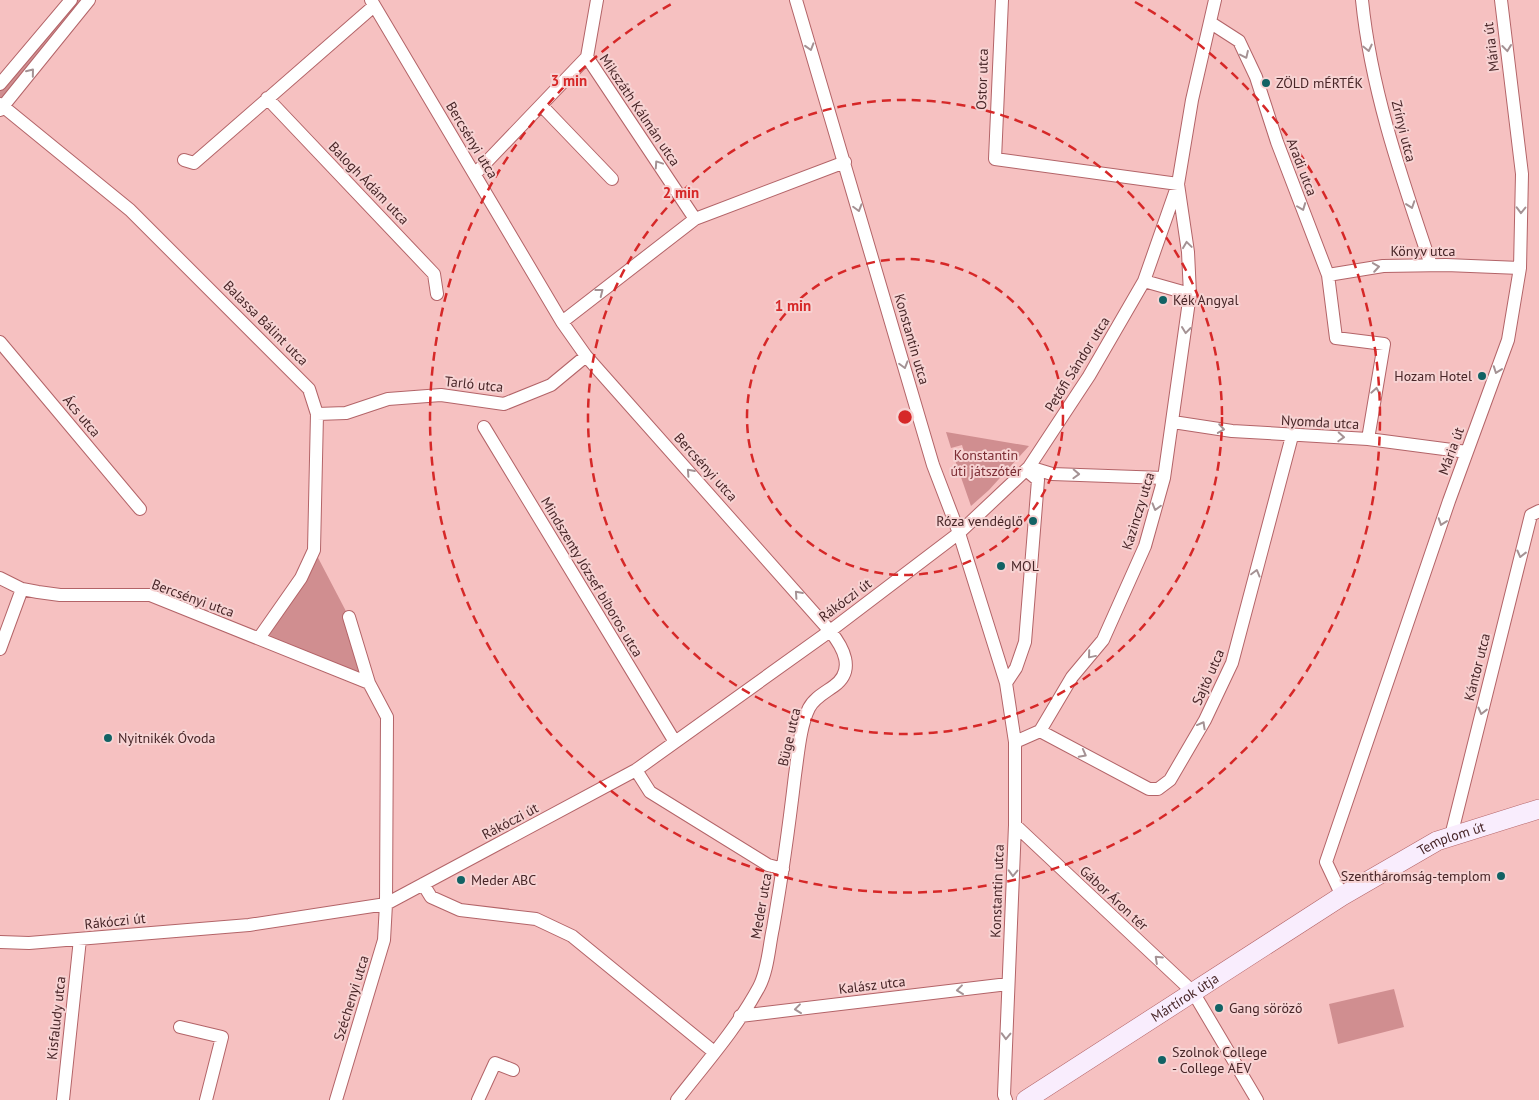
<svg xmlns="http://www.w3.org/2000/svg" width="1539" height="1100" viewBox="0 0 1539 1100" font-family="'PT Sans',sans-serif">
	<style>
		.green { fill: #d08e90 }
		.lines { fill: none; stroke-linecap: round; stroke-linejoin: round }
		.street-casing { stroke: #b36468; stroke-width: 14 }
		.secondary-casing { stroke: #b36468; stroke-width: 20 }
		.street { stroke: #fff; stroke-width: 12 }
		.secondary { stroke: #f9edfd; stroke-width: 19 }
		.oneway { stroke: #a49294 }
		.ring { fill: none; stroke: #d62828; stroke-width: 2.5; stroke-dasharray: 9 6 }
		.poi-dot { fill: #116264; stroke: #f7d3d3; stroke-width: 2 }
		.labels { text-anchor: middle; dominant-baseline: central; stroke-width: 4; stroke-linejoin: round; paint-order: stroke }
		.street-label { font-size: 14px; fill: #482628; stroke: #f7d3d3 }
		.poi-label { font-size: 14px; fill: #482628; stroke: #f7d3d3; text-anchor: start }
		.park-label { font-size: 14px; fill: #7c2d34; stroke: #f7d3d3 }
		.centre { fill: #d62828; stroke: #f7d3d3; stroke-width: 2.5 }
		.ring-label { font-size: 15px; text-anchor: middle; font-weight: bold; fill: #d62828; stroke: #f7d3d3; stroke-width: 4; stroke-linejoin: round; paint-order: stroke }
	</style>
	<rect width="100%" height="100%" fill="#f6c1c1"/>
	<!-- green -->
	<path class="green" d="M71,0H89L0,110V84Z
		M946,432L1029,446L989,490L971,506L955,460L965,456L962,445L951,448Z
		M314,550L349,617L369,683L259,638Z
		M1394,989L1404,1027L1338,1044L1329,1004Z"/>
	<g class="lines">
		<defs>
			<path id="street" d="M371,0L562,322L586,356L830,631C843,647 856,670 834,686C826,692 814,698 809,708C800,726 798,755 795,775C789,826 782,877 773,928C769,946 768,970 759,987C737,1028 705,1064 677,1100
				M597,0L587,57L695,219
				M796,0L933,465L959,533L1006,683L1015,742V825L1004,1095L1006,1100
				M1002,0L995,159L1178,184L1188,252L1190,294
				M1362,0C1371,91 1402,179 1431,265
				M1211,23L1239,41L1256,77L1277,142L1328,275L1336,338L1384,344L1368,439
				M0,84L71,0
				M267,98L434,274L437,294
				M0,104L130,210L309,389L317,414L314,550L301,578L259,638
				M541,105L612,179
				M0,110L89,0
				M184,160L194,163L374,6
				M475,174L587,57
				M1328,275L1383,266L1446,265L1520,268
				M562,322L695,219L845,162
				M0,342L140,509
				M317,414L346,413L388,399L441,395L504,404L551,385L586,356
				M1173,422L1232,431L1368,439L1467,452
				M484,427L675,742
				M1029,467L1052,474L1164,478
				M0,578L22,589L38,592L60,595H150L369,683
				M0,649L22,589
				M1006,683L1016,668L1025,642L1038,480L1026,470
				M1040,731L1149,789H1158L1170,780L1205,720L1232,663L1292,436
				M1015,742L1040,731L1072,677L1103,640L1145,546L1164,478L1190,294L1144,281
				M636,770L650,792L768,865L783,869
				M1015,825L1193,992L1257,1100
				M1451,836L1531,515L1539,511
				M423,884L431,897L460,910L536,919L572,936L714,1052
				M1342,896L1326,862L1449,501L1508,340L1520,268L1522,174L1501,0
				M0,942L29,943L249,925L386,904L636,770L830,631L959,533L1029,467L1089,376L1144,281L1178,184L1192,100L1215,0
				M740,1016L1008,984
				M180,1027L222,1037L206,1100
				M63,1100L80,939
				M336,1100L384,940L386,904L387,717L369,683L349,617
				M478,1100L495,1063L513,1070"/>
			<g id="secondary">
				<path id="s1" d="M1026,1100L1342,896L1437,841L1539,809"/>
			</g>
		</defs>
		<!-- street casing -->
		<use href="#street" class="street-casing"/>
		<!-- secondary casing -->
		<use href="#secondary" class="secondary-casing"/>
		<!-- street -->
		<use href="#street" class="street"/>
		<!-- secondary -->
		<use href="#secondary" class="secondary"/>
	</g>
	<!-- one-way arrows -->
	<defs><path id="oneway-chevron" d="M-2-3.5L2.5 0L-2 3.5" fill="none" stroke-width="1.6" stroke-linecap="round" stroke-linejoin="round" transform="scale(1.25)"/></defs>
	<g class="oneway">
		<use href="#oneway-chevron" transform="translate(810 47) rotate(73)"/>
		<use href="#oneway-chevron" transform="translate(1368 48) rotate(77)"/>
		<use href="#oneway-chevron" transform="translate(1507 48) rotate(83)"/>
		<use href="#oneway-chevron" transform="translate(1245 55) rotate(65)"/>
		<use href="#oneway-chevron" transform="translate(31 72) rotate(-51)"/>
		<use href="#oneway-chevron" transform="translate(658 164) rotate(-124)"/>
		<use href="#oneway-chevron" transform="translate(1411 205) rotate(71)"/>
		<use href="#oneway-chevron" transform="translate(1302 207) rotate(69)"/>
		<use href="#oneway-chevron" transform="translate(858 208) rotate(74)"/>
		<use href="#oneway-chevron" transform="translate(1521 210) rotate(91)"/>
		<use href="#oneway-chevron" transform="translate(1187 245) rotate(-98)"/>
		<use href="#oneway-chevron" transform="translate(1376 267) rotate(-9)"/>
		<use href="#oneway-chevron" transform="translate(600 292) rotate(-38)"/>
		<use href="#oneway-chevron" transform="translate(1186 330) rotate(97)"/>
		<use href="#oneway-chevron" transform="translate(904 365) rotate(74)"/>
		<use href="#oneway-chevron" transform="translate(1497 370) rotate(110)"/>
		<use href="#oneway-chevron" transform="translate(1376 391) rotate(-80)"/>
		<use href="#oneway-chevron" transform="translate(1221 429) rotate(9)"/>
		<use href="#oneway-chevron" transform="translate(1341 437) rotate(3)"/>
		<use href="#oneway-chevron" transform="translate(690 472) rotate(-132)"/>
		<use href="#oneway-chevron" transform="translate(1076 474) rotate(2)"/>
		<use href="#oneway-chevron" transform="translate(1156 507) rotate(106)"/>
		<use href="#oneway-chevron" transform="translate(1442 522) rotate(109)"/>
		<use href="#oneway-chevron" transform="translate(1521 554) rotate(104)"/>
		<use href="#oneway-chevron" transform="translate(1256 573) rotate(-75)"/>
		<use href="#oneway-chevron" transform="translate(798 594) rotate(-132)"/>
		<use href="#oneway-chevron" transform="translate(1091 655) rotate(130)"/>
		<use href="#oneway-chevron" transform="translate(1482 711) rotate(104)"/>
		<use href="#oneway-chevron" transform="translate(1202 725) rotate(-61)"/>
		<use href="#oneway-chevron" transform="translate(1083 754) rotate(28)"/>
		<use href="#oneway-chevron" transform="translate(1013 873) rotate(92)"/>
		<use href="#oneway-chevron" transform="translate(1158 959) rotate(-137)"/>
		<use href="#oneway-chevron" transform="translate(960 990) rotate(173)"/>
		<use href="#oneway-chevron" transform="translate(798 1009) rotate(173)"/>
		<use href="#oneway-chevron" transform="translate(1006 1036) rotate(92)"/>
	</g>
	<!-- distance rings -->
	<g class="ring">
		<circle cx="905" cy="417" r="158"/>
		<circle cx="905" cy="417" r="317"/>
		<path d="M1135 2A475 475 0 1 1 675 2"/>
	</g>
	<!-- markers -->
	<g class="poi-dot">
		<circle cx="1266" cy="83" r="5"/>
		<circle cx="1163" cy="300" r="5"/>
		<circle cx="1482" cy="376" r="5"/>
		<circle cx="1033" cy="521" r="5"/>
		<circle cx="1001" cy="566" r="5"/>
		<circle cx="108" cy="738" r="5"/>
		<circle cx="1501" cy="876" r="5"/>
		<circle cx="461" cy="880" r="5"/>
		<circle cx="1219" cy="1008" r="5"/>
		<circle cx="1162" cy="1060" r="5"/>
	</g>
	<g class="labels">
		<!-- street labels -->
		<g class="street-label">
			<text transform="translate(1491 47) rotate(-97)">Mária út</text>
			<text transform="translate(982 79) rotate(-88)">Ostor utca</text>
			<text transform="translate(640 110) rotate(56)">Mikszáth Kálmán utca</text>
			<text transform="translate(1404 131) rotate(76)">Zrínyi utca</text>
			<text transform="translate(472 140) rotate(59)">Bercsényi utca</text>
			<text transform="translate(1302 167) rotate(69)">Aradi utca</text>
			<text transform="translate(369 183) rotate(46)">Balogh Ádám utca</text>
			<text x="1423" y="251">Könyv utca</text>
			<text transform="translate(266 323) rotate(45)">Balassa Bálint utca</text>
			<text transform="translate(912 339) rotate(74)">Konstantin utca</text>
			<text transform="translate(1077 364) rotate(-58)">Petőfi Sándor utca</text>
			<text transform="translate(474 384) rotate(6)">Tarló utca</text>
			<text transform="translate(82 416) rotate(50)">Ács utca</text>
			<text transform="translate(1320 422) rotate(3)">Nyomda utca</text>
			<text transform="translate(1451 451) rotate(-70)">Mária út</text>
			<text transform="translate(706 467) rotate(48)">Bercsényi utca</text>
			<text transform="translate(1138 511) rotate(-73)">Kazinczy utca</text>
			<text transform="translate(592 577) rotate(59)">Mindszenty József bíboros utca</text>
			<text transform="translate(193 598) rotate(20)">Bercsényi utca</text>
			<text transform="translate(845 600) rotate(-37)">Rákóczi út</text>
			<text transform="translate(1477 667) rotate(-76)">Kántor utca</text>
			<text transform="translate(1208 677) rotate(-66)">Sajtó utca</text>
			<text transform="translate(789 737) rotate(-77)">Büge utca</text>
			<text transform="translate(510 821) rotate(-28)">Rákóczi út</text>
			<text stroke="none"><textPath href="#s1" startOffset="500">Templom út</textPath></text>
			<text transform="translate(997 891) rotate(-88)">Konstantin utca</text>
			<text transform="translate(1114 898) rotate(43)">Gábor Áron tér</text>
			<text transform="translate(761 906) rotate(-80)">Meder utca</text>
			<text transform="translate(115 921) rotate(-6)">Rákóczi út</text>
			<text transform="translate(872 985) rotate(-7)">Kalász utca</text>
			<text transform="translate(351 998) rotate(-73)">Széchenyi utca</text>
			<text stroke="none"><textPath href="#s1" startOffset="189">Mártírok útja</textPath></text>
			<text transform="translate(56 1018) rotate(-84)">Kisfaludy utca</text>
		</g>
		<!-- poi labels -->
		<g class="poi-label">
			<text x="1276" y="83">ZÖLD mÉRTÉK</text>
			<text x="1173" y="300">Kék Angyal</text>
			<text x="1472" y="376" text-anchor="end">Hozam Hotel</text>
			<text x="1023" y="521" text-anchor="end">Róza vendéglő</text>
			<text x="1011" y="566">MOL</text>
			<text x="118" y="738">Nyitnikék Óvoda</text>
			<text x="1491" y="876" text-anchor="end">Szentháromság-templom</text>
			<text x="471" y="880">Meder ABC</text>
			<text x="1229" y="1008">Gang söröző</text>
			<text x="1172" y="1052">Szolnok College<tspan x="1172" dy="16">- College AEV</tspan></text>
		</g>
		<!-- park labels -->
		<g class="park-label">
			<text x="986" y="455">Konstantin<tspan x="986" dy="16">úti játszótér</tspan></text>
		</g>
	</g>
	<circle cx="905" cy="417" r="8" class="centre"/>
	<g class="ring-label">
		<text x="569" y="86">3 min</text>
		<text x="681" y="198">2 min</text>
		<text x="793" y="311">1 min</text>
	</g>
</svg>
